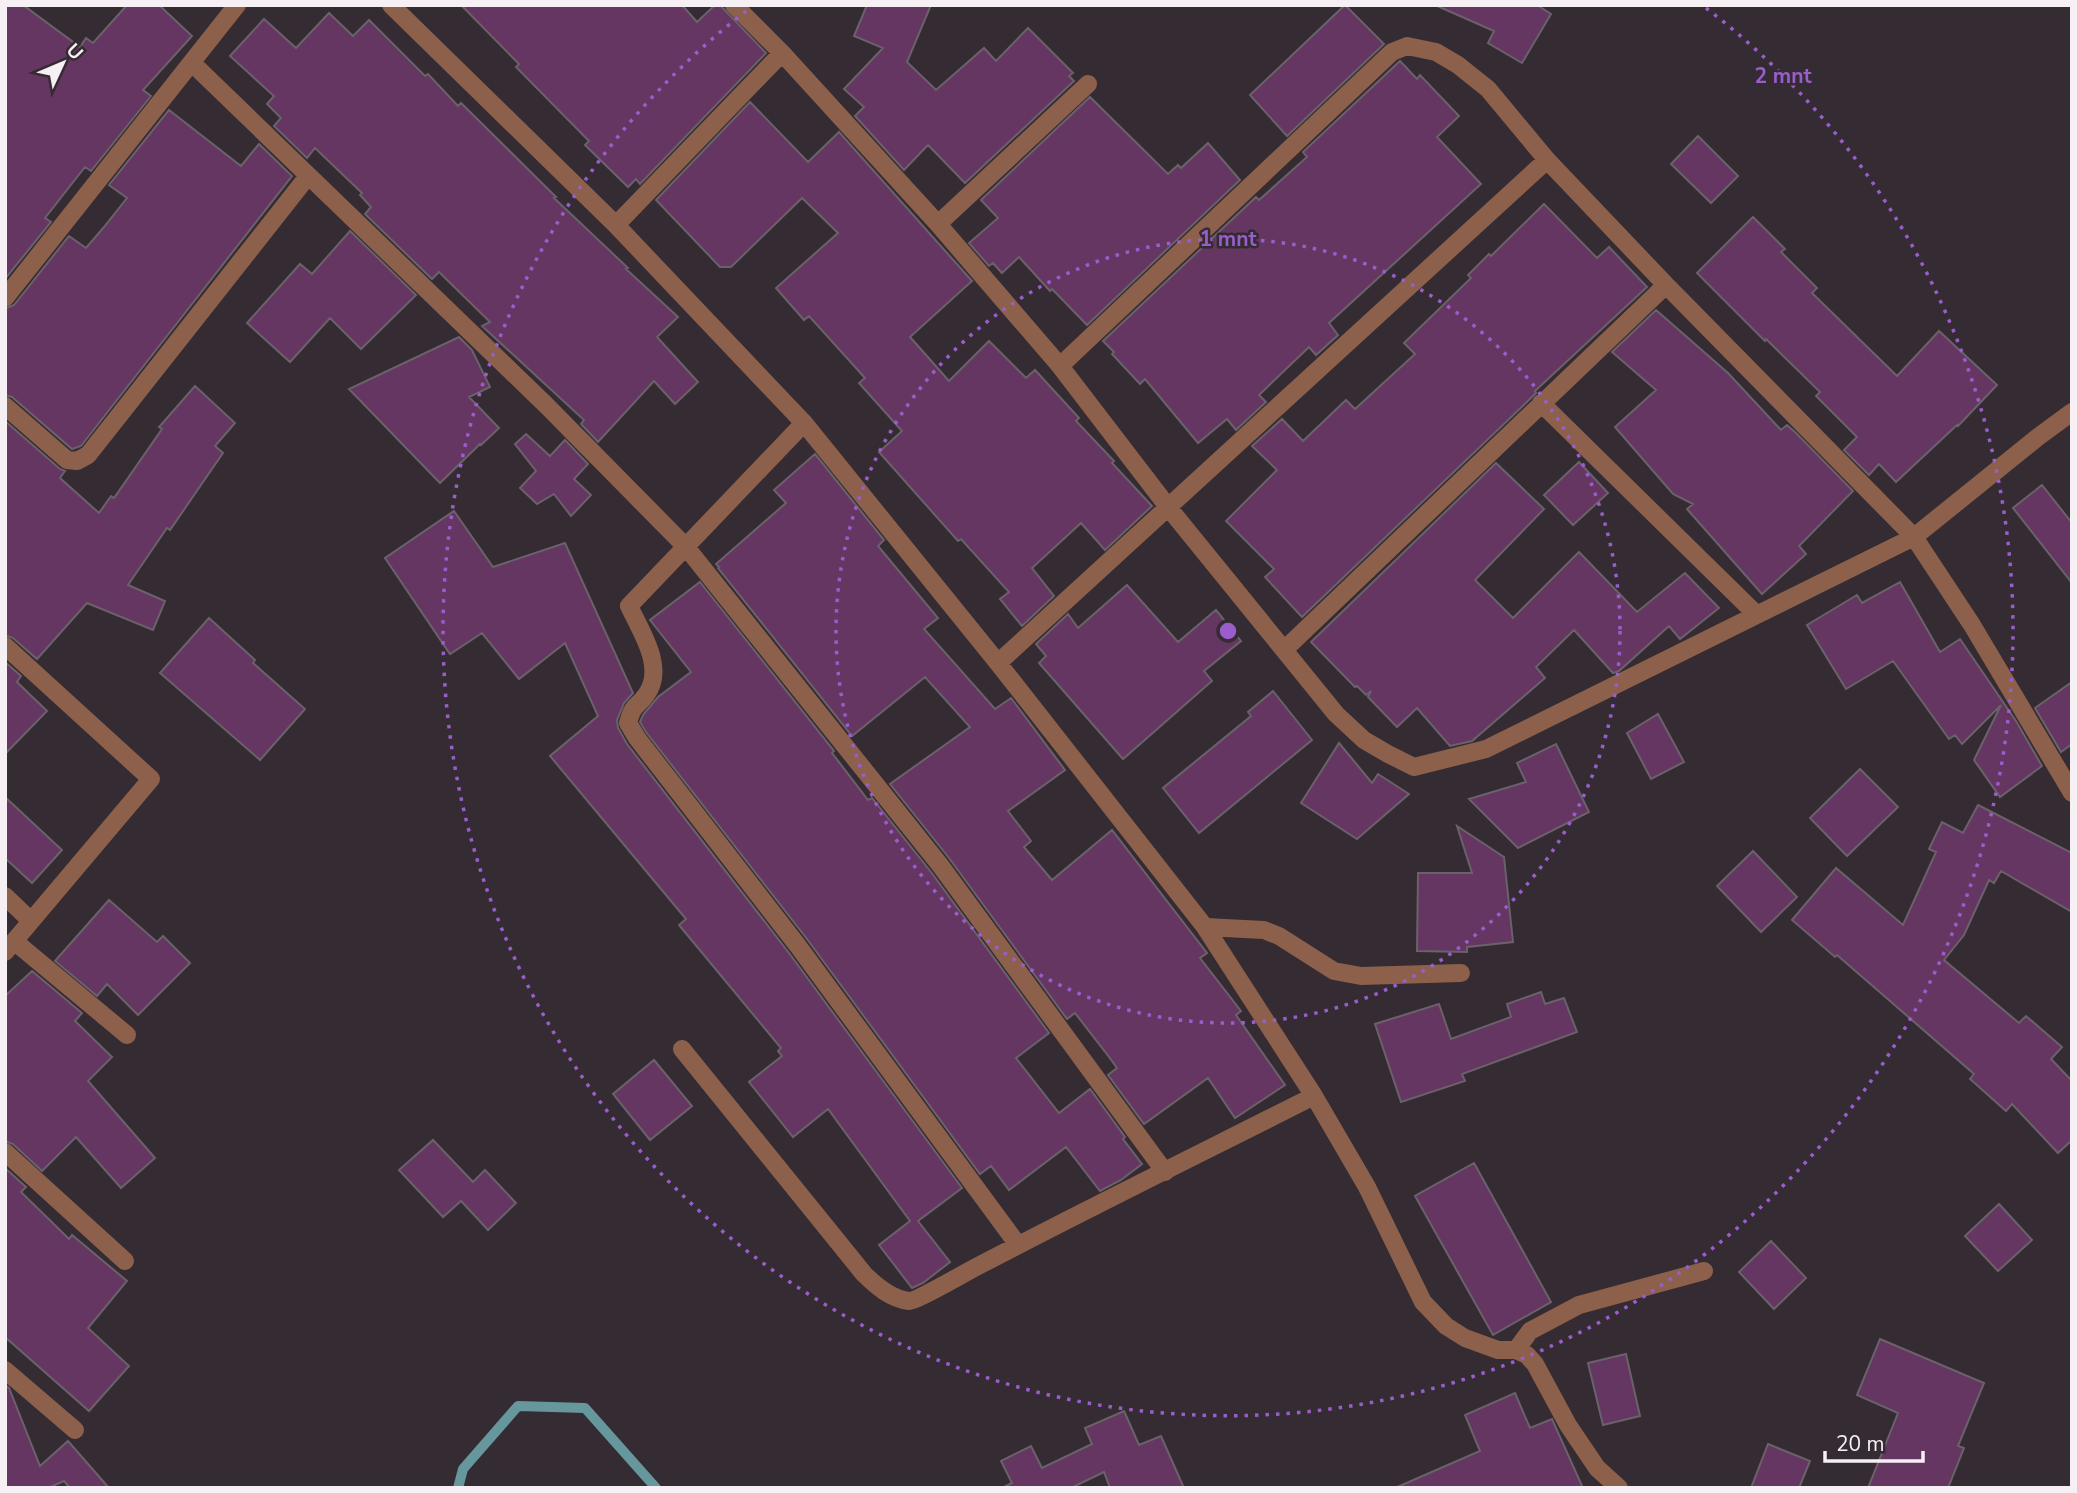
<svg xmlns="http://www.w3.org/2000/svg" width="2077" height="1493" viewBox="0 0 2077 1493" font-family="'Nunito Sans',sans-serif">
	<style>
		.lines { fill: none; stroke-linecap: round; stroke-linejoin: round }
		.stream { stroke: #65979d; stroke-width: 10 }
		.building { fill: #643661; stroke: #6b616a; stroke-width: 2 }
		.minor { stroke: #8c604a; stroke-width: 18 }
		.ring { fill: none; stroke: #9a5dcc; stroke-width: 3.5; stroke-dasharray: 3.5 7 }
		.centre { fill: #9a5dcc; stroke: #342b33; stroke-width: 3.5 }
		.ring-label { font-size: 21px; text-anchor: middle; font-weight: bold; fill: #9a5dcc; stroke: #342b33; stroke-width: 5; stroke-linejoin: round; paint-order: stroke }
	</style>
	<rect width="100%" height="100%" fill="#342b33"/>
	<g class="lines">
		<!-- stream -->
		<path class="stream" d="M458,1488L463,1469L518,1406L585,1408L656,1488"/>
	</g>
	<!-- building -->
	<path class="building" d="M5,5H23L80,47L86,38L93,43L127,5H159L192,36L143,90L151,96L91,171L85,167L45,218L51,222L5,279Z
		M461,5H682L697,22L715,5H720L766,53L640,184L636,179L628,187L585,145L589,141L516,67L519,64Z
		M867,5H931L907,62L936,90L984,48L996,61L1028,28L1073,73L1069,76L1074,81L965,183L928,145L904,170L855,116L864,107L844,89L883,48L854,36Z
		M1345,5L1384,44L1287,136L1250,95Z
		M1435,5H1537L1551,14L1522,63L1488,43L1494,31Z
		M329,13L353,36L369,20L425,76L428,74L458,106L461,103L556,197L554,198L628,268L626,269L678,317L657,337L698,382L675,404L654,381L598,442L581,424L584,420L482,326L490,322L439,272L432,279L365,214L371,207L360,195L362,193L315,148L307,158L274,126L281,118L267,104L274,96L230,56L264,19L296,48Z
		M1400,61L1417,79L1420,75L1459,116L1437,137L1481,184L1329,323L1338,335L1316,355L1309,347L1259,395L1266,402L1236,430L1227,419L1198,443L1145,379L1140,384L1112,354L1114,352L1103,341L1256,197L1259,200L1307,157L1303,152Z
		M1090,97L1168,174L1178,165L1181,168L1208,143L1240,180L1087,325L1052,289L1050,291L1019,257L1002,273L993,263L989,266L969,243L998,218L981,200Z
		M750,102L808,162L839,132L972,281L910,337L949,381L989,341L1026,378L1035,370L1079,418L1076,421L1114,461L1112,463L1152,506L1105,550L1081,523L1032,568L1054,596L1022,626L1000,599L1009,592L961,539L958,541L879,452L902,431L859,383L865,378L809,316L804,320L776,288L838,233L802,198L731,267H720L656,200Z
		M169,110L241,166L259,144L292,176L81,446L72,449L12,397L5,395V309L14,305L69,236L86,248L104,227L127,198L109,185Z
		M1698,136L1738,176L1711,203L1671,164Z
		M1544,204L1597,258L1609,247L1647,287L1535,391L1536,393L1531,398L1302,617L1265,577L1274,569L1226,521L1277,470L1252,446L1282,419L1303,441L1346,400L1355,409L1415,354L1404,343L1471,278L1468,275L1489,254L1491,256Z
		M1753,217L1785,249L1781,252L1817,288L1812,293L1897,376L1939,331L1997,385L1958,426L1957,425L1896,482L1879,464L1869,475L1844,450L1857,437L1816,396L1820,392L1766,339L1765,341L1697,273Z
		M350,231L416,295L361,349L330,318L290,362L247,323L300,264L312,274Z
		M1656,310L1728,373L1781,430L1787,425L1795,432L1853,491L1799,546L1806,554L1762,594L1687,509L1693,504L1673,494L1615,427L1656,390L1612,352Z
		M459,337L472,350L490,387L469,397L499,428L481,445L480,444L440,483L349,389Z
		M195,386L235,423L215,446L223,453L170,530L167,528L128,585L165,601L153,630L87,603L37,659L13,638L5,635V421L60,469L65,471L60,478L99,513L111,496L114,498L162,429L159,427Z
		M526,434L550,456L565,440L588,464L574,479L591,495L571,516L554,494L537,504L520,488L536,471L515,444Z
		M815,454L884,540L878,546L938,618L924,629L995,709L1011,698L1065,770L1008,811L1031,841L1024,847L1052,880L1112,830L1207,953L1200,958L1241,1011L1236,1015L1285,1085L1235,1118L1208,1078L1144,1124L1108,1075L1117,1068L1109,1057L1075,1013L1067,1019L949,858L890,784L970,727L925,677L852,736L718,568L719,567L716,564L786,503L774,490Z
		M1579,462L1608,493L1573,525L1544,495Z
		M1496,463L1544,509L1475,580L1513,618L1579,552L1637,612L1685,573L1719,608L1680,639L1669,626L1619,671L1613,673L1574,630L1536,667L1545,678L1472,741L1450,746L1417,708L1397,727L1368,697L1371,691L1366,695L1357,686L1355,687L1311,642Z
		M2042,485L2072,523V583L2013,508Z
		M454,511L493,567L565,543L633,693L624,703L617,720L618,728L627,744L789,953L962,1188L918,1221L950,1262L923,1283L912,1288L879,1245L910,1221L828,1109L793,1137L749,1082L782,1056L778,1051L781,1048L679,925L686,919L550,756L598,716L565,643L519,679L482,633L450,654L385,558Z
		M700,582L834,751L832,753L868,800L872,798L931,872L1049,1033L1016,1058L1059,1113L1090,1089L1125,1137L1123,1139L1142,1164L1121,1180L1100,1191L1066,1147L1009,1190L991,1166L980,1174L807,939L646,732L640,722L643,715L658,697L691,672L650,620Z
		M1900,582L1940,652L1960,639L2016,721L2042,766L2000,797L1974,760L2001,705L1962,744L1955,735L1949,739L1893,661L1846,689L1807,625L1857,595L1862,603Z
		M1127,585L1178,642L1216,610L1241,641L1204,671L1212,681L1123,759L1039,663L1046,656L1036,644L1068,614L1078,628Z
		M209,618L255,660L253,663L305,709L260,760L160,673Z
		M5,662L21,676L17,682L47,711L5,754Z
		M2072,682V744L2061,752L2035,708Z
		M1273,691L1312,740L1199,833L1163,788L1251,716L1248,712Z
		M1658,714L1684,762L1651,779L1627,733Z
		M1339,743L1372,783L1378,774L1409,794L1357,839L1301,803Z
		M1556,744L1589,812L1518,848L1469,799L1526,782L1517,763Z
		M1860,769L1898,807L1847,856L1810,818Z
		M5,797L62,850L32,883L5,858Z
		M1978,805L2072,853V912L2001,871L1994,883L1989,880L1964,935L1944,960L2019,1023L2026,1016L2062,1047L2051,1059L2072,1081V1140L2058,1153L2012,1104L2006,1111L1970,1079L1974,1074L1837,955L1835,957L1792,920L1836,868L1903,925L1936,852L1929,849L1942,822L1963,833Z
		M1457,826L1504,857L1513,942L1467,947V952L1417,951L1418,873H1472Z
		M1753,851L1797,897L1761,932L1717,886Z
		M109,900L157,942L163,936L190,963L138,1015L107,984L97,996L55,961Z
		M32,971L82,1013L75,1021L112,1057L88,1081L155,1158L121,1188L76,1137L42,1171L13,1144L5,1141V996Z
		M1541,992L1545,1004L1564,998L1577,1032L1462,1074L1465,1081L1401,1102L1375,1024L1439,1004L1451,1039L1511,1017L1507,1004Z
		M654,1060L692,1106L650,1140L613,1094Z
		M433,1140L473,1182L485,1170L516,1203L488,1230L461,1201L443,1217L399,1170Z
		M1474,1163L1551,1302L1493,1335L1415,1196Z
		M5,1168L26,1187L21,1192L69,1239L72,1235L127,1281L88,1328L129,1366L89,1411L5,1337Z
		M1999,1204L2032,1240L1998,1271L1965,1236Z
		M1771,1241L1806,1278L1774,1309L1739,1272Z
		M1880,1339L1984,1383L1958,1446L1964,1448L1948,1488H1868L1898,1413L1857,1395Z
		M1626,1354L1640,1416L1603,1425L1588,1363Z
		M5,1385L9,1388L40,1466L68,1441L109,1488H70L64,1481L48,1488H5Z
		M1515,1393L1530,1428L1552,1419L1583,1488H1395L1480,1451L1465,1415Z
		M1124,1411L1139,1445L1161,1436L1184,1488H1110L1104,1472L1071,1488H1002L1012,1483L1001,1461L1031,1446L1042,1468L1092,1444L1085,1428Z
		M1768,1444L1810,1461L1799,1488H1751Z"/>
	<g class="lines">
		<!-- minor -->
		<path class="minor" d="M391,5L616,225L804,423L998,663L1205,927L1314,1096L1367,1187L1423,1302L1446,1326L1465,1338L1498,1350H1516L1527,1355L1535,1364L1568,1425L1597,1468L1619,1488
			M734,5L782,53L938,224L1060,366L1168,507L1336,714L1364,740L1388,754L1414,767L1486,749L1914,537L2038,437L2072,412
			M192,63L546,405L686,547L940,865L1165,1172
			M938,224L1088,84
			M616,225L782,53
			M5,298L237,5
			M1060,366L1392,52L1407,46L1436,52L1458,65L1488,89L1547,160L1666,285L1914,537L1972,625L2072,793
			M1541,403L1757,615
			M5,406L67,460L77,461L88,455L308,176
			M804,423L629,606C641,632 666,668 646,695C636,709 634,702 628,723L637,738L798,946L1018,1245
			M5,646L151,779L5,952
			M1284,650L1666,285
			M998,663L1547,160
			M5,896L31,921
			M1205,927L1264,930L1279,936L1334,971L1361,976L1461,973
			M14,941L127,1035
			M682,1049L864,1274C876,1286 891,1299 909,1301C917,1301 968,1271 980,1265C1091,1207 1203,1152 1314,1096
			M5,1152L125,1261
			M1516,1350L1530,1331L1579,1305L1704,1271
			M5,1370L75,1430"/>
	</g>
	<!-- distance rings -->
	<g class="ring">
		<circle cx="1228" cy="631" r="392"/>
		<path d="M1706 8A785 785 0 1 1 750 8"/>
	</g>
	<circle cx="1228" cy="631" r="10" class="centre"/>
	<g class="ring-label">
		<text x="1783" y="83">2 mnt</text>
		<text x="1228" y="246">1 mnt</text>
	</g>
	<!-- border -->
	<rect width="2077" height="1493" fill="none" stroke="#f6f0f5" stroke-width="14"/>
	<!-- north arrow -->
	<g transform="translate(63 63) rotate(46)" stroke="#342b33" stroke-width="5" paint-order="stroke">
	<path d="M0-5L12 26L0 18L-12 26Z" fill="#f6f0f5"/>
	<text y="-10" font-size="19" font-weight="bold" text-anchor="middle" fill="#f6f0f5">U</text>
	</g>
	<!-- scale -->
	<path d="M1825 1451v10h98v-10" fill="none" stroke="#f6f0f5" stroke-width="3.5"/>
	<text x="1836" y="1451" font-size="21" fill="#f6f0f5" stroke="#342b33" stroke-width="5" paint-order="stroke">20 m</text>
</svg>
